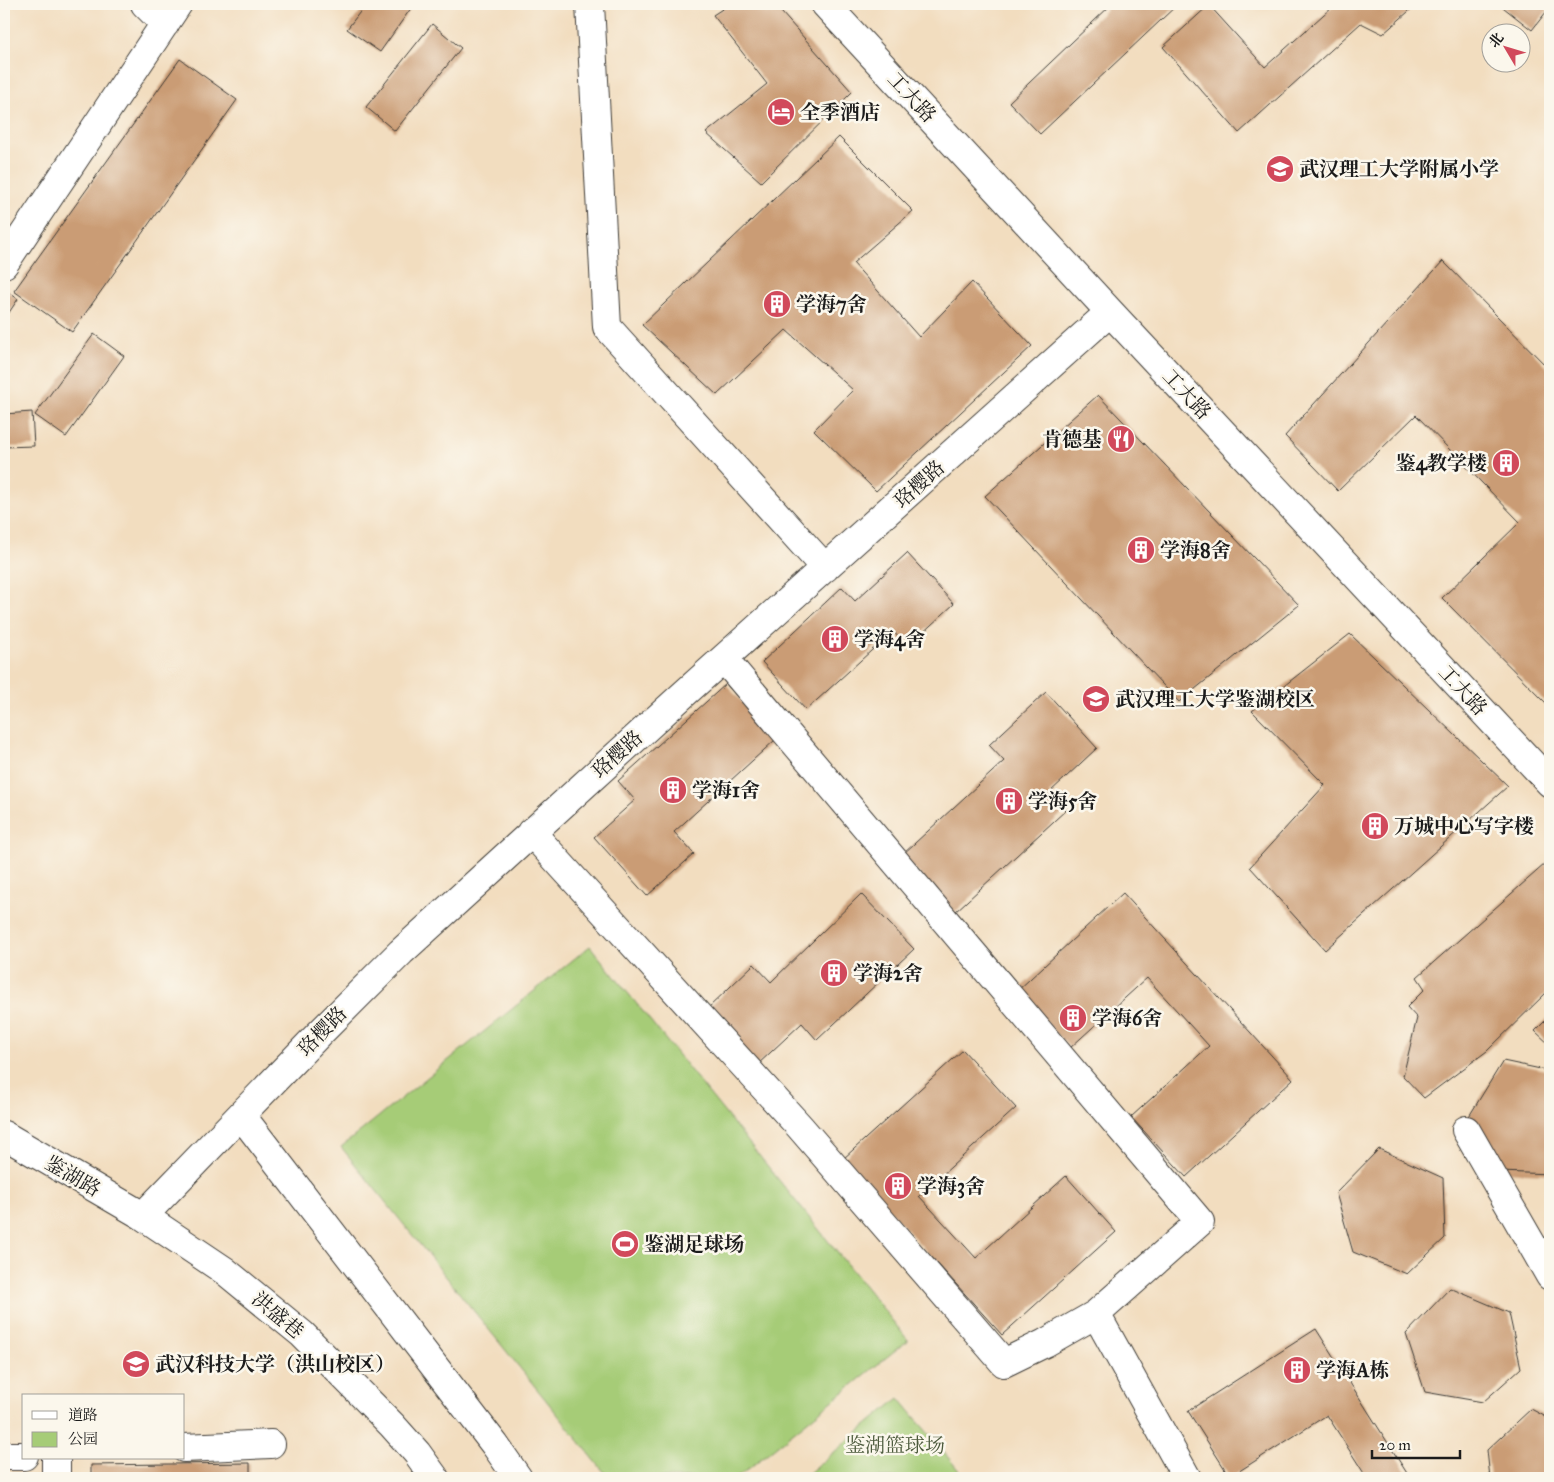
<svg xmlns="http://www.w3.org/2000/svg" width="1554" height="1482" viewBox="0 0 1554 1482" font-family="'IM FELL Great Primer','Noto Serif SC',serif">
	<style>
		.green { fill: #a6cc77; stroke: #61744a }
		.building { fill: #ca9c75 }
		.lines { fill: none; stroke-linecap: round; stroke-linejoin: round }
		.minor-casing { stroke: #3c3934; stroke-width: 30 }
		.minor { stroke: #fff; stroke-width: 28 }
		.labels { text-anchor: middle; dominant-baseline: central; stroke-width: 5; stroke-linejoin: round; paint-order: stroke }
		.street-label { font-size: 20px; fill: #1c1c1c; stroke: #fbf7ec }
		.poi-label { font-size: 20px; font-weight: bold; fill: #1c1c1c; stroke: #fbf7ec; text-anchor: start }
		.park-label { font-size: 20px; fill: #4c5a3c; stroke: #fbf7ec }
	</style>
	<rect width="100%" height="100%" fill="#fbf7ec"/>
	<filter id="ink" filterUnits="userSpaceOnUse"><feTurbulence type="fractalNoise" baseFrequency=".02" numOctaves="2"/><feDisplacementMap in="SourceGraphic" scale="10" xChannelSelector="R" yChannelSelector="G"/><feConvolveMatrix kernelMatrix="1 2 1 2 8 2 1 2 1" color-interpolation-filters="sRGB"/></filter>
	<filter id="wash" filterUnits="userSpaceOnUse"><feTurbulence type="fractalNoise" baseFrequency=".0096" numOctaves="4" result="noise"/><feDisplacementMap in="SourceGraphic" scale="20" xChannelSelector="R" yChannelSelector="G"/><feGaussianBlur stdDeviation="1.12" result="paint"/><feColorMatrix in="noise" values="0 0 0 0 0 0 0 0 0 0 0 0 0 0 0 0 0 1.4 0 .05"/><feComposite in="paint" operator="in"/></filter>
	<g filter="url(#wash)">
		<rect width="100%" height="100%" fill="#f2ddbf"/>
		<!-- green -->
		<path class="green" d="M590,946L908,1340L737,1478H609L341,1147Z
			M899,1398L965,1478H803Z"/>
		<g id="blocks">
			<!-- building -->
			<path class="building" d="M366,4H414L380,52L347,29Z
				M730,4H774L852,92L761,182L706,133L767,84L713,15Z
				M1112,4H1178L1040,134L1009,102Z
				M1330,4H1417L1383,34L1361,23L1239,133L1163,47L1209,5L1265,67L1333,6Z
				M1499,4H1550V7L1532,30Z
				M432,24L461,48L395,131L366,107Z
				M180,59L237,100L72,332L14,291Z
				M839,137L913,211L853,263L919,337L972,282L1032,346L876,491L814,430L853,390L786,330L717,395L642,325Z
				M1443,261L1550,370V707L1442,598L1520,522L1416,415L1338,491L1285,436Z
				M4,289L18,299L4,320Z
				M94,334L124,356L66,437L35,415Z
				M1098,395L1299,605L1179,702L985,496Z
				M32,412L34,446L4,447V414Z
				M907,553L954,604L907,647L893,631L806,710L762,662L842,587L855,601Z
				M1350,634L1508,786L1325,950L1250,867L1325,785L1252,711Z
				M726,684L775,740L674,832L694,854L647,896L594,837L635,800L618,781Z
				M1046,692L1097,748L1049,793L1066,810L955,912L902,855L1004,761L989,745Z
				M1545,864L1550,871V989L1487,1051L1424,1098L1403,1076L1417,1018L1407,1007L1425,989L1417,977Z
				M1123,893L1293,1079L1186,1177L1131,1117L1209,1046L1147,978L1070,1048L1017,991Z
				M861,894L914,949L817,1040L802,1023L756,1066L706,1010L754,964L771,982Z
				M1550,1016V1045L1535,1031Z
				M963,1050L1016,1108L919,1196L976,1258L1066,1176L1116,1232L1002,1335L843,1159Z
				M1503,1061L1550,1071V1174L1500,1172L1468,1118Z
				M1379,1149L1443,1178L1445,1238L1407,1274L1353,1252L1336,1193Z
				M1450,1288L1509,1313L1521,1368L1483,1402L1425,1392L1406,1334Z
				M1316,1329L1410,1478H1367L1327,1415L1230,1477L1188,1411Z
				M1531,1409L1550,1419V1478H1490L1487,1450Z
				M250,1463V1478H91V1465Z"/>
		</g>
	</g>
	<g filter="url(#ink)">
		<use href="#blocks" fill-opacity="0" stroke="#3c3934" stroke-width="1"/>
		<g class="lines">
			<defs>
				<path id="minor" d="M145,4L165,24
					M590,4L607,327L825,568
					M825,4L1110,312L1550,783
					M4,264L178,4
					M724,659L1200,1222L1096,1314
					M531,832L800,1127L1004,1363L1045,1343L1096,1314L1187,1478
					M241,1115L448,1384L495,1445L518,1478
					M1466,1130L1550,1276
					M4,1135L143,1216L225,1271L302,1334L392,1425L417,1453L435,1478
					M143,1216L320,1033L401,952L685,693L1110,312
					M184,1448L271,1444
					M4,1456H24
					M56,1458V1478"/>
			</defs>
			<!-- minor casing -->
			<use href="#minor" class="minor-casing"/>
			<!-- minor -->
			<use href="#minor" class="minor"/>
		</g>
	</g>
	<!-- icons -->
	<defs>
		<symbol id="hotel-disc" viewBox="-11 -11 22 22"><circle r="9.5" fill="#d1495b" stroke="#fbf7ec"/><path d="M-6-4.5h1.5V1H6V5H4.5V3h-9V5H-6ZM-4 0a1.8 1.8 0 1 1 3.6 0ZM.5 0V-2.5h3Q6-2.5 6 0Z" fill="#fff"/></symbol>
		<symbol id="school-disc" viewBox="-11 -11 22 22"><circle r="9.5" fill="#d1495b" stroke="#fbf7ec"/><path d="M0-5L7-2L0 1L-7-2ZM-4 1L0 2.5L4 1V4Q0 6-4 4Z" fill="#fff"/></symbol>
		<symbol id="building-disc" viewBox="-11 -11 22 22"><circle r="9.5" fill="#d1495b" stroke="#fbf7ec"/><path d="M-4-6H4V6H1V3H-1V6H-4ZM-2.5-4.3h1.7v1.8h-1.7ZM.8-4.3h1.7v1.8H.8ZM-2.5-1h1.7V.8h-1.7ZM.8-1h1.7V.8H.8Z" fill="#fff"/></symbol>
		<symbol id="restaurant-disc" viewBox="-11 -11 22 22"><circle r="9.5" fill="#d1495b" stroke="#fbf7ec"/><path d="M-5-6h1v4h1v-4h1v4h1v-4h1v5L-1.5 .5V6h-2V.5L-5-1ZM5-6V6H3V1.5H1.5Q1.5-4 5-6Z" fill="#fff"/></symbol>
		<symbol id="university-disc" viewBox="-11 -11 22 22"><circle r="9.5" fill="#d1495b" stroke="#fbf7ec"/><path d="M0-5L7-2L0 1L-7-2ZM-4 1L0 2.5L4 1V4Q0 6-4 4Z" fill="#fff"/></symbol>
		<symbol id="stadium-disc" viewBox="-11 -11 22 22"><circle r="9.5" fill="#d1495b" stroke="#fbf7ec"/><path d="M0-5a6.5 5 0 1 0 0 10a6.5 5 0 1 0 0-10ZM-3.5-1.8h7v3.6h-7Z" fill="#fff"/></symbol>
	</defs>
	<g fill-rule="evenodd">
		<use href="#hotel-disc" x="765" y="96" width="32" height="32"/>
		<use href="#school-disc" x="1264" y="153" width="32" height="32"/>
		<use href="#building-disc" x="761" y="288" width="32" height="32"/>
		<use href="#restaurant-disc" x="1105" y="423" width="32" height="32"/>
		<use href="#building-disc" x="1490" y="447" width="32" height="32"/>
		<use href="#building-disc" x="1125" y="534" width="32" height="32"/>
		<use href="#building-disc" x="819" y="623" width="32" height="32"/>
		<use href="#university-disc" x="1080" y="683" width="32" height="32"/>
		<use href="#building-disc" x="657" y="774" width="32" height="32"/>
		<use href="#building-disc" x="993" y="785" width="32" height="32"/>
		<use href="#building-disc" x="1359" y="810" width="32" height="32"/>
		<use href="#building-disc" x="818" y="957" width="32" height="32"/>
		<use href="#building-disc" x="1057" y="1002" width="32" height="32"/>
		<use href="#building-disc" x="882" y="1170" width="32" height="32"/>
		<use href="#stadium-disc" x="609" y="1228" width="32" height="32"/>
		<use href="#university-disc" x="120" y="1348" width="32" height="32"/>
		<use href="#building-disc" x="1281" y="1354" width="32" height="32"/>
	</g>
	<g class="labels">
		<!-- street labels -->
		<g class="street-label">
			<text transform="translate(912 97) rotate(47)">工大路</text>
			<text transform="translate(1187 394) rotate(47)">工大路</text>
			<text transform="translate(919 484) rotate(-42)">珞樱路</text>
			<text transform="translate(1463 690) rotate(47)">工大路</text>
			<text transform="translate(617 754) rotate(-42)">珞樱路</text>
			<text transform="translate(322 1031) rotate(-46)">珞樱路</text>
			<text transform="translate(73 1176) rotate(30)">鉴湖路</text>
			<text transform="translate(278 1315) rotate(40)">洪盛巷</text>
		</g>
		<!-- poi labels -->
		<g class="poi-label">
			<text x="800" y="112">全季酒店</text>
			<text x="1299" y="169">武汉理工大学附属小学</text>
			<text x="796" y="304">学海7舍</text>
			<text x="1102" y="439" text-anchor="end">肯德基</text>
			<text x="1487" y="463" text-anchor="end">鉴4教学楼</text>
			<text x="1160" y="550">学海8舍</text>
			<text x="854" y="639">学海4舍</text>
			<text x="1115" y="699">武汉理工大学鉴湖校区</text>
			<text x="692" y="790">学海1舍</text>
			<text x="1028" y="801">学海5舍</text>
			<text x="1394" y="826">万城中心写字楼</text>
			<text x="853" y="973">学海2舍</text>
			<text x="1092" y="1018">学海6舍</text>
			<text x="917" y="1186">学海3舍</text>
			<text x="644" y="1244">鉴湖足球场</text>
			<text x="155" y="1364">武汉科技大学（洪山校区）</text>
			<text x="1316" y="1370">学海A栋</text>
		</g>
		<!-- park labels -->
		<g class="park-label">
			<text x="895" y="1445">鉴湖篮球场</text>
		</g>
	</g>
	<!-- margin -->
	<rect width="1554" height="1482" fill="none" stroke="#fbf7ec" stroke-width="20"/>
	<!-- legend -->
	<rect x="22" y="1394" width="162" height="65" fill="#fbf7ec" stroke="#a29f99"/>
	<rect x="32" y="1411" width="25" height="8" fill="#ffffff" stroke="#a29f99"/>
	<text x="68" y="1420" font-size="15" fill="#1c1c1c">道路</text>
	<rect x="32" y="1432" width="25" height="15" fill="#a6cc77" stroke="#a29f99"/>
	<text x="68" y="1444" font-size="15" fill="#1c1c1c">公园</text>
	<!-- north arrow -->
	<g transform="translate(1506 48) rotate(308)"><circle r="24" fill="#fbf7ec" stroke="#a29f99"/>
	<path d="M0-4L9 19L0 12L-9 19Z" fill="#d1495b"/>
	<text y="-8" font-size="14" font-weight="bold" text-anchor="middle" fill="#1c1c1c">北</text>
	</g>
	<!-- scale -->
	<path d="M1372 1450v8h88v-8" fill="none" stroke="#1c1c1c" stroke-width="2.5"/>
	<text x="1379" y="1450" font-size="15" fill="#1c1c1c" stroke="#fbf7ec" stroke-width="4" paint-order="stroke">20 m</text>
</svg>
